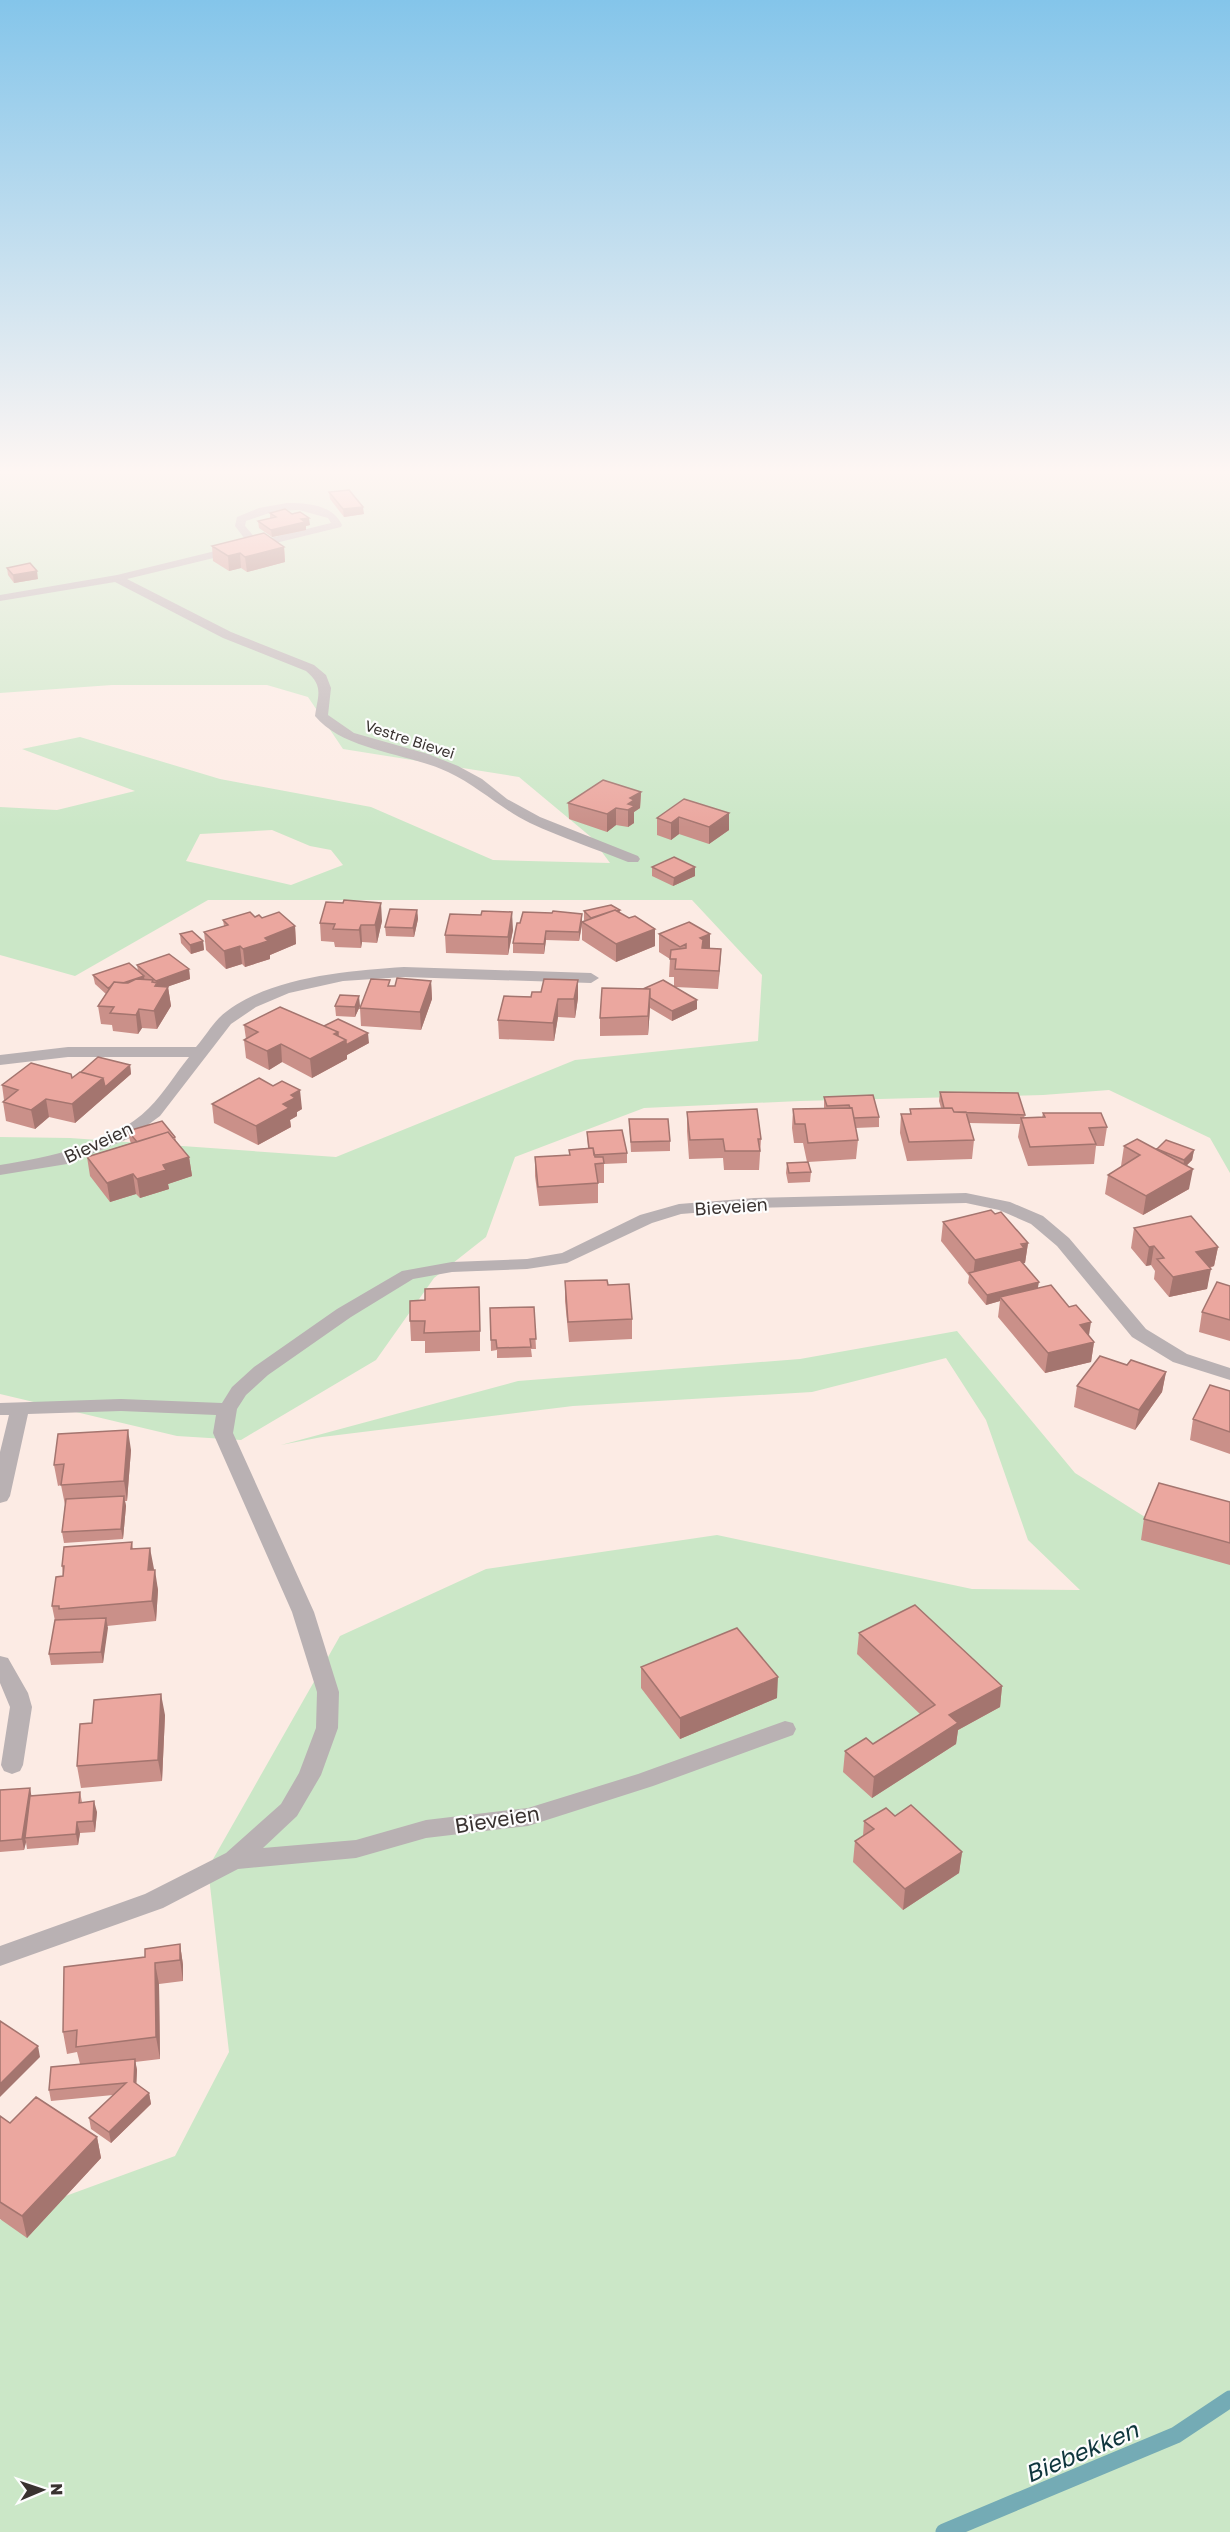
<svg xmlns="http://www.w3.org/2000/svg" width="1230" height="2532" viewBox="0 0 1230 2532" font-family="'Golos Text',sans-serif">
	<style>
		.green { fill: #cbe7c7; fill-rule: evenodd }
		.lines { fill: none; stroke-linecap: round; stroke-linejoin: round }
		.stream { stroke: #74abb5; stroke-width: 17 }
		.minor { fill: #b9b1b3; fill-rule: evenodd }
		.wall { fill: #ca9089 }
		.shaded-wall { fill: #a4756f }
		.building { fill: #eba79f; stroke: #a4756f; stroke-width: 1.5 }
		.labels { text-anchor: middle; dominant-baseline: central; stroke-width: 4.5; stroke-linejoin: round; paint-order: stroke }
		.far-street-label { font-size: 15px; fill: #393230; stroke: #fdfdfd }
		.street-label { font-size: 18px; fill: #393230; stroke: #fdfdfd }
		.near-street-label { font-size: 21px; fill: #393230; stroke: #fdfdfd }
		.near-water-label { font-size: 24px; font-style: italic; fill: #0f363d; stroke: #fdfdfd }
	</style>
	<rect width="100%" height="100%" fill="#fcebe4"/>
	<!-- green -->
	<path class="green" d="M0,473H1230V1173L1210,1138L1109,1090L1043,1095L800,1101L644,1108L515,1157L486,1237L434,1278L376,1360L241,1440L177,1436L0,1394V1137L70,1138L336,1157L575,1060L758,1041L762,975L692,900H208L75,976L0,955V807L57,810L135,791L22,749L80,737L220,779L371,807L493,860L610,863L591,837L519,777L343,749L308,697L267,685H112L0,693ZM272,830L310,846L331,850L343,865L291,885L186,861L200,834Z
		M957,1331L1075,1473L1199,1551L1230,1545V2532H0V2220L175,2156L229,2052L208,1868L340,1636L486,1569L717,1535L972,1589L1080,1590L1028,1540L986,1420L946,1358L812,1392L573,1406L322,1437L281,1445L518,1381L800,1359Z"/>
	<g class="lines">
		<!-- stream -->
		<path class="stream" d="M944,2532L1176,2435L1230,2399"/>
		<!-- minor -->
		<path class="minor" d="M287,503C308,503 333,505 342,525L341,527L127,579L231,632L314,665L326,675L331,688L328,715L354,733L428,754L458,766L482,779L507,799L540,817L638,856L640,859L638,862H628C596,849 562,838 530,823C501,809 478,786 448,772C408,753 344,751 315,716C318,695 324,686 306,671L223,638L115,582L0,601V595L117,575L248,543L235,526L237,517L259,508ZM299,510L328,518L331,523L258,541L245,526L246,521L275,511Z
			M404,967L591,973L599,978L591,983L404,977L343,981L289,993L256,1007L231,1024L160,1116L130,1138L67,1164L0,1175V1165C49,1157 112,1145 149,1108C164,1093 176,1073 189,1057H68L0,1065V1055L68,1047H196C204,1038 211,1026 219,1018C263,977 347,971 404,967Z
			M966,1193L1010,1202L1043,1216L1069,1238L1146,1329L1187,1354L1230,1368V1380L1173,1362L1132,1337L1057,1246L1031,1224L999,1210L966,1203L754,1208L681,1214L652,1223L567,1263L527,1269L452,1272L413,1279L351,1317L268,1375L246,1395L237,1409L233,1433L314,1612L339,1692L338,1728L321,1775L297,1816L263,1848L356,1840L426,1820L528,1808L638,1774L785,1721L793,1723L796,1729L793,1735L653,1786L528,1826L426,1838L356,1858L238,1869L163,1908L0,1966V1946L145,1894L226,1853L281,1804L299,1773L316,1728L317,1692L292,1612L213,1433L216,1415L121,1411L28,1414L10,1496L7,1501L0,1503V1452L9,1415H0V1403L121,1399L222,1403L232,1387L254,1367L337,1309L402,1271L452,1262L527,1259L562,1253L640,1215L679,1204L754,1198Z
			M0,1656L8,1658L28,1693L32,1707L23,1765L20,1771L12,1774L4,1771L1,1765L10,1707L0,1683Z"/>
	</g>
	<!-- wall -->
	<path class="wall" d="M329,492L364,514L344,517L330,499Z
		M270,513L292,514L310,525L306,526V530L272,537L259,528L258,521L270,518Z
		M212,546L284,547L285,562L247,572L241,568L229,571L213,561Z
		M7,568L38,579L14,583L8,575Z
		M641,792L640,808L634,812V823L628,827L616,825L607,832L569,819L568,803Z
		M729,813V830L709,844L679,834L671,840L657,835V818Z
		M652,867L695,876L673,886L652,876Z
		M417,910L418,919L414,937L386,936L385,927Z
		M620,910V913L629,918L655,929V946L616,962L582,940V926L579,941L546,940L544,954L513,953V943L517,923L582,922L585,921L584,920V911Z
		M255,917L295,926L296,944L270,955V959L245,967L242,964L226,969L206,950L204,932L224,926L223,920Z
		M382,921L377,943L362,942L361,948L335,947L334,942L321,941L320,923Z
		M513,930L508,955L446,953L445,935Z
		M180,934L203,941L204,950L191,954L181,943Z
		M659,934H710V949H721L718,989L675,987L697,1000V1009L672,1021L650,1008L648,1035L600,1036V1018L643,989L674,987V977H669L670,959L659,952Z
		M137,965L189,969L190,979L166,987H168L171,1006L157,1029L142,1028L138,1034L113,1031L112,1025L101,1024L98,1006L106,994L95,984L93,975L138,971Z
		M431,981L432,999L421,1030L361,1026L360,1008L390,986H395Z
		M504,996L578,998L575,1018L558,1017L554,1041L499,1039L498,1020Z
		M335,1006H360L355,1017L336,1016Z
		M244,1025L324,1026L369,1043L347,1055V1059L312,1078L282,1062L269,1070L246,1058L244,1040L246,1039Z
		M130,1065L131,1074L75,1123L49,1117L35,1129L6,1121L3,1102L4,1100L2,1085L72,1078Z
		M940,1092L1025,1115L1024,1118H1042L1043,1113L1107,1127L1104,1146H1096L1094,1164L1028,1166L1018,1137L1020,1124L969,1123L974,1140L972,1159L907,1161L900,1133L901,1114H910V1109L941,1108L939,1101Z
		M824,1097L879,1117V1127L855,1128L858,1140L856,1159L808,1162L811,1172L810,1182L788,1183L786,1173L787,1163L807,1162L803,1143H794L792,1128L793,1109H824Z
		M212,1104L302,1109L297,1112V1116L290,1120L291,1127L258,1145L214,1123Z
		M687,1112L761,1139L759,1170H724L723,1158L689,1159L687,1131Z
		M629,1119L670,1141V1151L631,1152Z
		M128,1131L175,1137L176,1141L189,1157L192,1176L168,1184L169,1189L140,1198L136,1194L110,1202L90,1176L87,1157L131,1143L130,1141Z
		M587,1132L627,1153V1163L604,1164V1183H598V1203L539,1206L535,1176V1157L569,1155V1150L588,1148Z
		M1124,1146L1157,1150H1194L1192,1160L1186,1166L1189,1189L1143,1215L1105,1194L1108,1175L1122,1166H1121Z
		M943,1222L1028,1243L1025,1263H1023L1038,1288L1089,1336L1094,1342L1091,1362L1045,1373L998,1317L1000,1301L986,1305L968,1283L969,1276L941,1241Z
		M1134,1228L1218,1247L1214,1266L1210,1268L1207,1289L1169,1297L1154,1279L1155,1271L1151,1265L1146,1266L1131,1248Z
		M565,1281L608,1285L632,1319V1339L569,1342L565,1301Z
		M1230,1286V1341L1199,1332L1202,1312Z
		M480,1307V1351L425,1353V1341H411L410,1321Z
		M534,1307L536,1349H531L532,1357L497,1358V1350L491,1351L490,1308Z
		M1127,1365L1166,1372L1162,1392L1135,1430L1074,1407L1077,1386Z
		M1230,1391V1454L1190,1440L1193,1419Z
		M131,1450L127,1501H125L126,1506L123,1539L64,1543L62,1532L65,1505L61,1485L58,1486L54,1465Z
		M1230,1502V1565L1141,1540L1144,1519Z
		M132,1542L133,1549L153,1570L158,1590L156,1621L107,1626L103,1663L51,1665L49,1654L55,1621L52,1606L63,1576L62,1566Z
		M859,1633L1002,1686L1000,1707L958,1730L956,1744L872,1798L843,1772L845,1751L873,1744L920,1714L857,1654Z
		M641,1667L777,1698L680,1739L641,1688Z
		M165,1715L162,1781L81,1788L77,1766Z
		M30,1788L31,1796L80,1792L82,1802L97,1812L95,1832L80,1833L78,1845L27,1849L26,1842L24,1850L0,1852V1790Z
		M895,1816L962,1852L959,1873L903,1910L853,1862L855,1841L863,1836L864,1821Z
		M180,1944L183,1965V1981L159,1984L160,2059L135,2062L137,2070L136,2084L149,2093L151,2104L111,2143L91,2129L89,2118L113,2095L51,2101L49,2090L80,2064L77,2052L67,2054L63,2032L145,1957Z
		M0,2116L10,2123L97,2137L101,2158L27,2238L0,2219Z"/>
	<!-- shaded-wall -->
	<path class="shaded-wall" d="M363,507L364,514L344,517L343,509Z
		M309,518L310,525L306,526V530L272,537L271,530L301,519Z
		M284,547L285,562L247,572L245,557Z
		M240,553L241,568L229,571L228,556Z
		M37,571L38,579L14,583L13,575Z
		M641,792L640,808L634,812V823L628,827V810L630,798Z
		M616,808V825L607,832V814Z
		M729,813V830L709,844V827Z
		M679,817V834L671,840V823Z
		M695,867V876L673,886L674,878Z
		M381,903L382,921L377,943L375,925Z
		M417,910L418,919L414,937L413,928Z
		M512,912L513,930L508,955V937Z
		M582,914V923L579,941V932Z
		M361,925L362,942L361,948L359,930Z
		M295,926L296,944L270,955V959L245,967L243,949L265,938Z
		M655,929V946L616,962V944Z
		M546,931V940L544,954V944Z
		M710,934V952L702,955L700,938Z
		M203,941L204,950L191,954L190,945Z
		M240,946L242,964L226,969L224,951Z
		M721,949L720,967L718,989L719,971Z
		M189,969L190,979L158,990L155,986L157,984L156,981Z
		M144,976L145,985L109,997L108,988Z
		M578,980V998L575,1018L574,999Z
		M431,981L432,999L421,1030L420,1012Z
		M168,987L171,1006L157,1029L154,1011Z
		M650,989V1008L648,1035V1016Z
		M359,996L360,1006L355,1017V1007Z
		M558,999V1017L554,1041L553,1023Z
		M697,1000V1009L672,1021V1011Z
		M139,1009L142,1028L138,1034L136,1015Z
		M338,1032L346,1040L368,1033L369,1043L347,1055V1059L312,1078L310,1059L334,1034Z
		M281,1044L282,1062L269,1070L267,1051Z
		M130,1065L131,1074L75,1123L72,1104L103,1078Z
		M300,1090L302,1109L297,1112V1116L290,1120L291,1127L258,1145L256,1126L283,1104L291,1095Z
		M46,1099L49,1117L35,1129L31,1110Z
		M1194,1150L1192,1160L1183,1169L1184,1160Z
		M189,1157L192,1176L168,1184L169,1189L140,1198L137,1179L163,1165Z
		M1193,1169L1189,1189L1143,1215L1146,1196Z
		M133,1174L136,1194L110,1202L107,1183Z
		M1028,1243L1025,1263L973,1277L975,1260Z
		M1154,1246L1151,1265L1146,1266L1149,1247Z
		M1218,1247L1214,1266L1192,1271L1196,1252Z
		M1211,1269L1207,1289L1169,1297L1173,1277Z
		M1039,1282L1037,1292L1000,1297V1301L986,1305L987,1295Z
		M1091,1322L1088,1342L1080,1325Z
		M1094,1342L1091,1362L1045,1373L1048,1353Z
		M1166,1372L1162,1392L1135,1430L1139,1410Z
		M128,1430L131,1450L127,1501L124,1481Z
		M124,1496L126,1506L123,1539L121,1529Z
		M150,1548L154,1569L151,1591L148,1570Z
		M155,1570L158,1590L156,1621L152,1601Z
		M106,1618L108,1628L103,1663L101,1652Z
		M778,1677L777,1698L680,1739V1718Z
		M1002,1686L1000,1707L958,1730L956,1744L872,1798L874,1777L949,1715Z
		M161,1694L165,1715L162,1781L158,1760Z
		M30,1788L32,1799L25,1838L26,1842L24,1850L22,1839Z
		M94,1801L97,1812L95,1832L93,1821Z
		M77,1822L80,1833L78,1845L76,1834Z
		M962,1852L959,1873L903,1910L905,1889Z
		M180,1944L183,1965V1981L180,1960Z
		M155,1963L159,1984L160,2059L156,2037Z
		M38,2046L40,2057L0,2097V2084Z
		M135,2059L137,2070L136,2093L134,2082Z
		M149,2093L151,2104L111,2143L109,2132Z
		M97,2137L101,2158L27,2238L22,2216Z"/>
	<!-- building -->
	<path class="building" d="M349,490L363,507L343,509L329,492Z
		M285,509L292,514L300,512L309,518L301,519L305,522L271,530L258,521L276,517L270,513Z
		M264,533L284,547L245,557L240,553L228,556L212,546Z
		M30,563L37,571L13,575L7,568Z
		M603,780L641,792L630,798L634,800L628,804L635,806L628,810L616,808L607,814L568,803Z
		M684,799L729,813L709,827L679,817L671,823L657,818Z
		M674,857L695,867L674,878L652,867Z
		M344,900L381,903L375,925H361L359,930L333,929L335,924L320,923L326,902L343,903Z
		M611,905L620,910L617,911L615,910L591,918L584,911Z
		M390,909L417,910L413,928L385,927Z
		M615,910L629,918L635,916L655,929L616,944L582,922Z
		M482,911L512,912L508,937L445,935L450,914L481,915Z
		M553,911L582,914L579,932L546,931L544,944L513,943L517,923H520L523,912L552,913Z
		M250,912L255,917L259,915L262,918L279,912L295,926L265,938L268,941L243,949L240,946L224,951L204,932L228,925L223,920Z
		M689,922L710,934L700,938L703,940L702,948L721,949L719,971L675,969L676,959H670L671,950L686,948V944L680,947L659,934Z
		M192,931L203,941L190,945L180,934Z
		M169,954L189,969L156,981L137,965Z
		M129,963L144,976L123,983L114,982L110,987L108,988L93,975Z
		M397,978L431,981L420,1012L360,1008L371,979L390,980L388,986H395Z
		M136,979L153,980L152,982L157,983L155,986L168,987L154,1011L139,1009L136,1015L110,1013L114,1007L98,1006L114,982L128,983Z
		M544,979L578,980L574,999H558L553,1023L498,1020L504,996L531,997L532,992H541Z
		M663,980L697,1000L672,1011L650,998V989H643Z
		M602,988L650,989L648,1016L600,1018Z
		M340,995L359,996L355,1007L335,1006Z
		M280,1007L338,1032L334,1034L346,1040L310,1059L281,1044L267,1051L244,1040L258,1032L244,1025Z
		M338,1019L368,1033L346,1045V1040L338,1036V1032L324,1026Z
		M98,1057L130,1065L105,1087L103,1078L81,1072Z
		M31,1063L71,1074L72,1078L80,1072L103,1078L72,1104L46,1099L31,1110L3,1102L18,1090L2,1085Z
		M259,1078L273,1086L282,1081L300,1090L291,1095L295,1098L283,1104L289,1108L256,1126L212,1104Z
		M940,1092L1018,1093L1025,1115L954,1112L952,1108H944Z
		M873,1095L879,1117L854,1118L852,1108H850L849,1105L827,1106L824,1097Z
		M852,1108L858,1140L808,1143L805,1124H795L793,1109Z
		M952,1108L954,1112H966L974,1140L909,1142L901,1114H911L910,1109Z
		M757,1109L761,1139H758L760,1151H725L723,1139L690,1140L687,1112Z
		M1043,1113H1101L1107,1127L1089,1128L1096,1144L1030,1147L1021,1118L1045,1117Z
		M629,1119H668L670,1141L631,1142Z
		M162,1121L175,1137L173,1138L168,1132L137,1142L128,1131Z
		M622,1130L627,1153L594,1155L593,1148H589L587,1132Z
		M168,1132L189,1157L163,1165L166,1170L137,1179L133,1174L107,1183L87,1157Z
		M1137,1139L1193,1169L1146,1196L1108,1175L1140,1155L1124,1146Z
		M1166,1140L1194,1150L1184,1160L1157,1149Z
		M593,1148L595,1157H603L604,1163L595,1164L598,1183L538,1187L535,1157L570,1155L569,1150Z
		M808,1162L811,1172L789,1173L787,1163Z
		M991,1210L995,1214L1001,1212L1028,1243L1021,1244L1024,1248L975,1260L943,1222Z
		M1191,1216L1218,1247L1196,1252L1211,1269L1173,1277L1157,1259L1164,1258L1154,1246L1149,1247L1134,1228Z
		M1020,1260L1039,1282L987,1295L969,1273Z
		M607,1280L608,1285L629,1284L632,1319L568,1322L565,1281Z
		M1217,1282L1230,1286V1320L1202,1312Z
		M1051,1285L1069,1307L1076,1305L1091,1322L1080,1325L1094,1342L1048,1353L1000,1297Z
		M479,1287L480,1331L424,1333L425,1321H410V1301L425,1300V1289Z
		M534,1307L536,1339H530L531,1347L497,1348L496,1340H491L490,1308Z
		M1100,1356L1127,1365L1131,1360L1166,1372L1139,1410L1077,1386Z
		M1210,1385L1230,1391V1432L1193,1419Z
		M128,1430L124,1481L61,1485L64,1464L54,1465L58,1434Z
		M1159,1483L1230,1502V1543L1144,1519Z
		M124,1496L121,1529L62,1532L66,1499Z
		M132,1542L131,1549L150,1548L148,1570H155L152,1601L59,1609V1606H52L56,1577L63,1576L64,1566H62L64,1547Z
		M915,1605L1002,1686L949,1715L958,1723L874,1777L845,1751L866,1738L873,1744L935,1705L859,1633Z
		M106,1618L101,1652L49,1654L55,1620Z
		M737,1628L778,1677L680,1718L641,1667Z
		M161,1694L158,1760L77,1766L80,1724L92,1723L94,1700Z
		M30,1788L22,1839L0,1841V1790Z
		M80,1792L79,1803L94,1801L93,1821L77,1822L76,1834L25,1838L30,1796Z
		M911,1805L962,1852L905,1889L855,1841L874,1829L864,1821L886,1808L895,1816Z
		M180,1944V1960L155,1963L156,2037L76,2047L77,2030L63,2032L64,1967L145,1957V1949Z
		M0,2021L38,2046L0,2084Z
		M135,2059L134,2082L149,2093L109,2132L89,2118L126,2083L49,2090L51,2067Z
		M36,2097L97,2137L22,2216L0,2202V2116L10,2123Z"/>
	<!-- sky -->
	<linearGradient id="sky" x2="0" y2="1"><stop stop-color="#84c5ea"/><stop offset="0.57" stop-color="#fef6f3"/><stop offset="1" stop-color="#fef6f3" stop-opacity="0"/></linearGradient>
	<rect width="1230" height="828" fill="url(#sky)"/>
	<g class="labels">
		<!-- far-street labels -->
		<g class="far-street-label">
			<text transform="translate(410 739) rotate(18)">Vestre Bievei</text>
		</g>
		<!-- street labels -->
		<g class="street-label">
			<text transform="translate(98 1142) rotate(-25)">Bieveien</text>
			<text transform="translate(731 1206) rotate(-4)">Bieveien</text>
		</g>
		<!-- near-street labels -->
		<g class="near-street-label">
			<text transform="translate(497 1819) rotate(-9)">Bieveien</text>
		</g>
		<!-- near-water labels -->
		<g class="near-water-label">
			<text transform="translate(1081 2451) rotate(-23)">Biebekken</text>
		</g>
	</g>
	<!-- north arrow -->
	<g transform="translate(42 2490) rotate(88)" stroke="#fdfdfd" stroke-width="4.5" paint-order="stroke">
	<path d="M0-4.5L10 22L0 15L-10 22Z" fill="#393230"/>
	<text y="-9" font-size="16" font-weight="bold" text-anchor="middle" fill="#393230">N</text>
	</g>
</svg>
